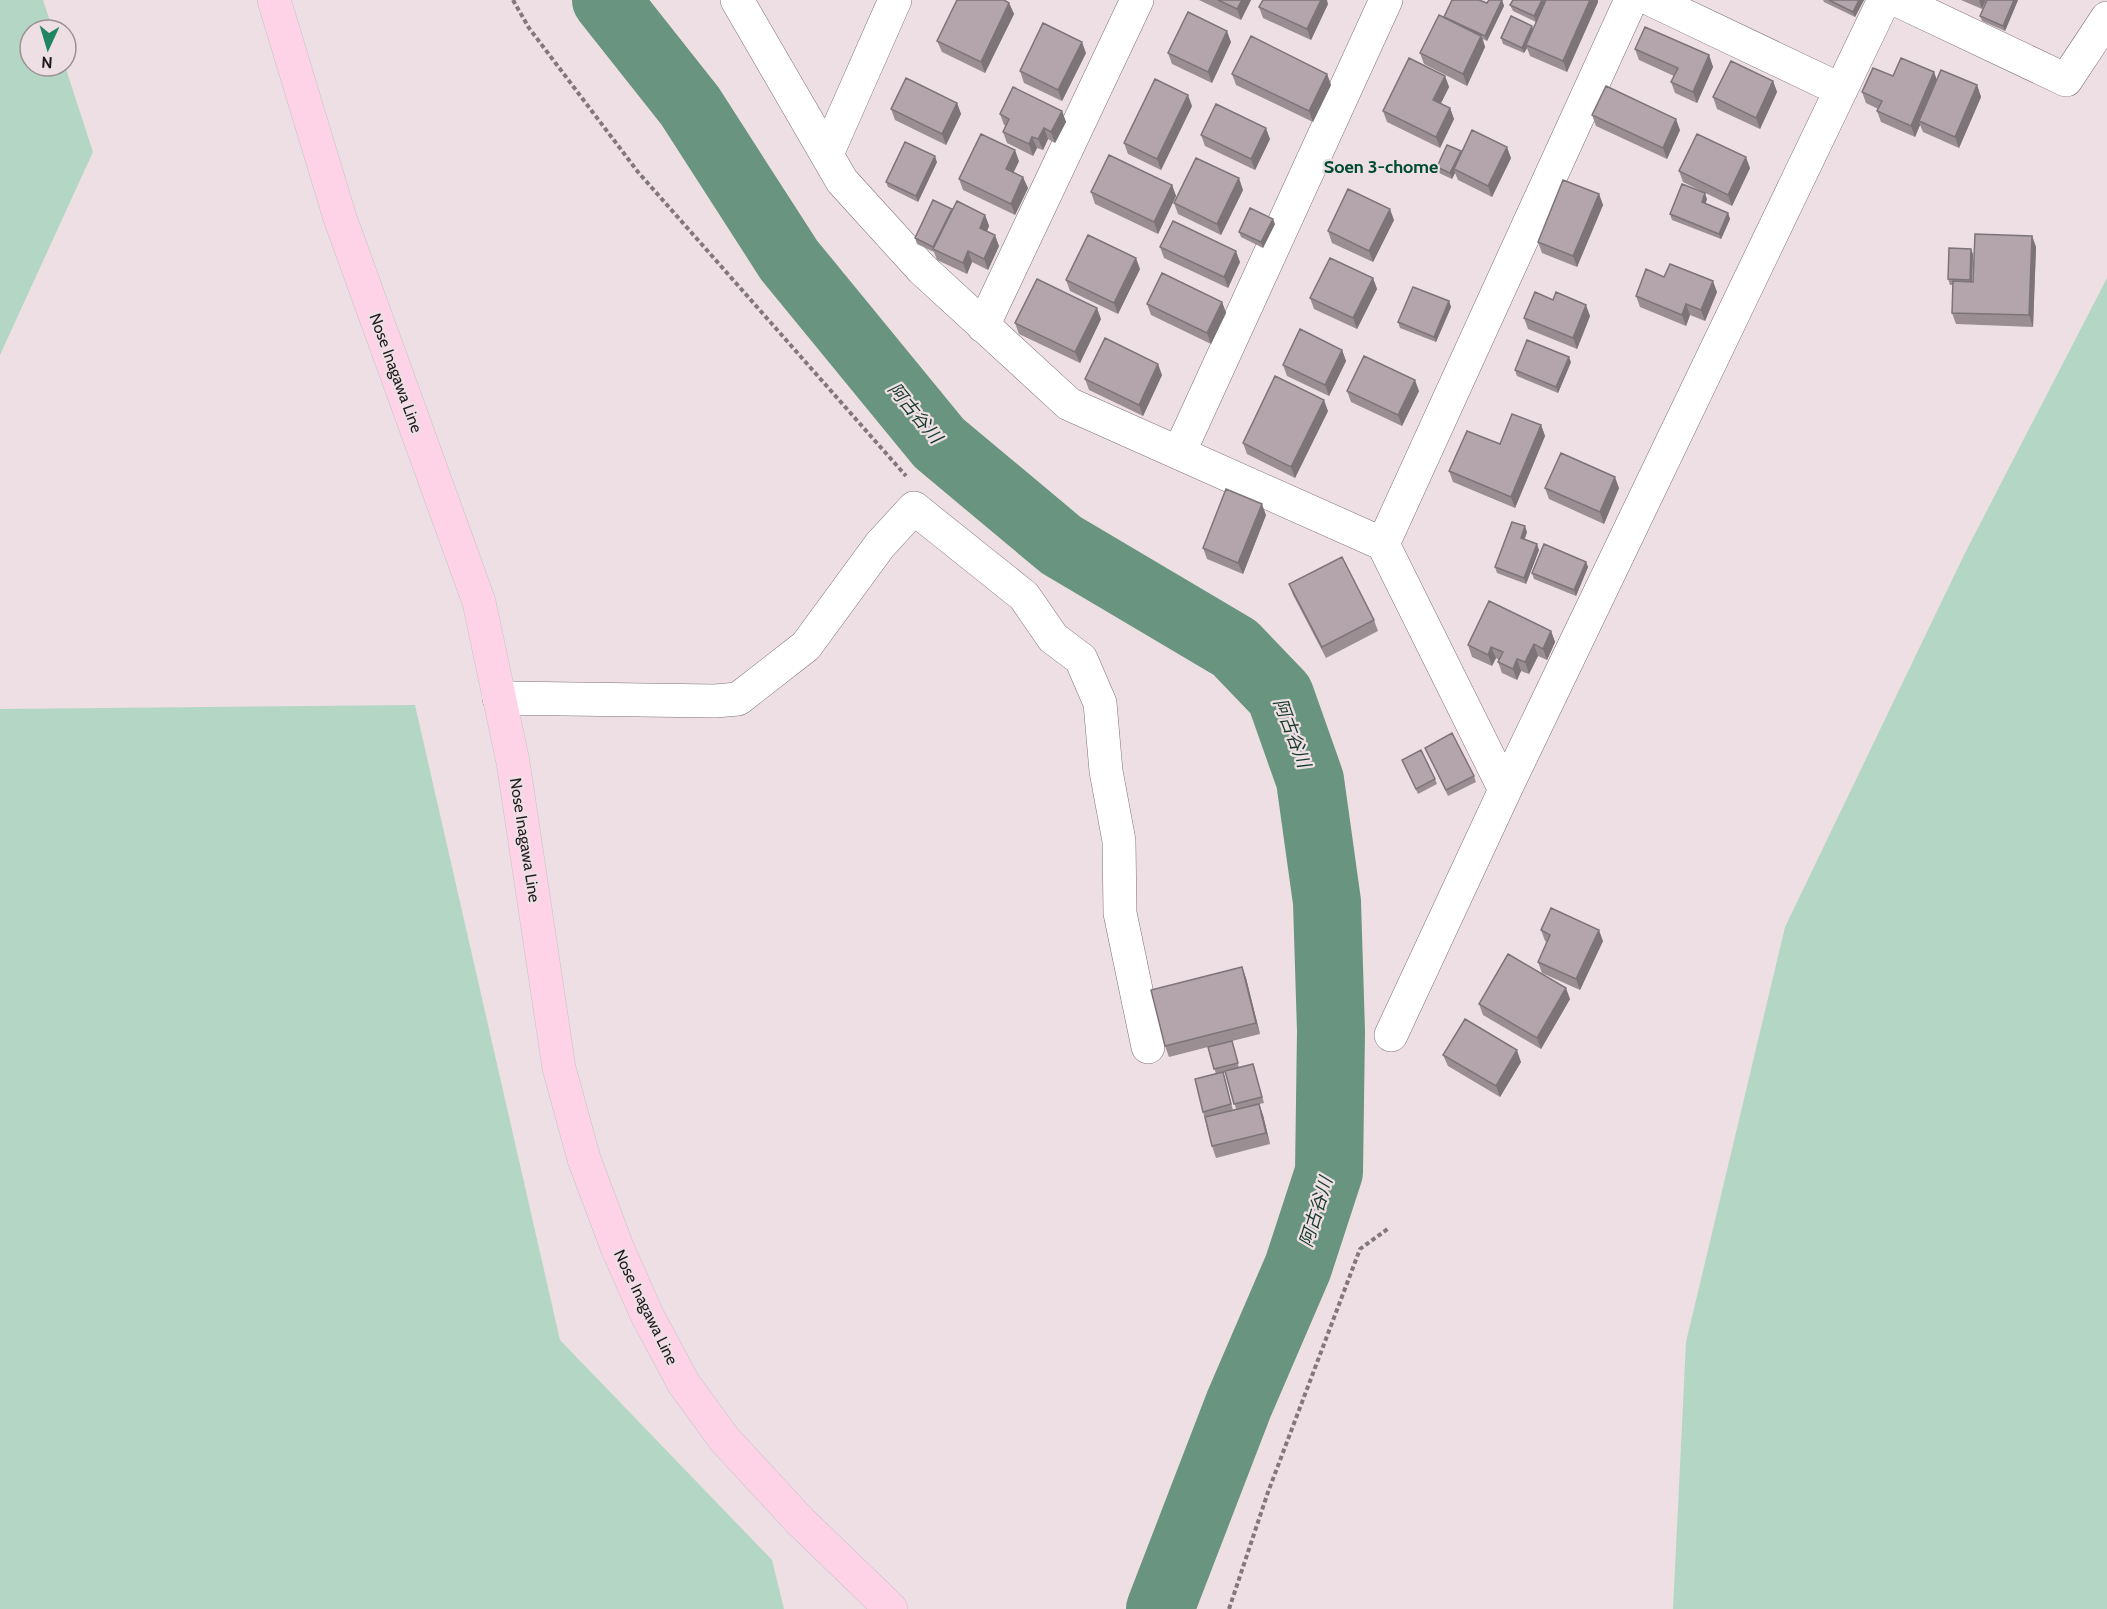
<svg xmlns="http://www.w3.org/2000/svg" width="2107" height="1609" viewBox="0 0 2107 1609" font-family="Cabin,'Noto Sans JP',sans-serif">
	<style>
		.green { fill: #b4d7c5 }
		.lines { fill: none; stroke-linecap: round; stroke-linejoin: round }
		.river { stroke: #69947f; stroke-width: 68 }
		.minor-casing { stroke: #7e7177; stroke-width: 34 }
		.major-casing { stroke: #c5c4c4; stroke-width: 34 }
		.path { stroke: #82787c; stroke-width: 4; stroke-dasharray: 4.5 3; stroke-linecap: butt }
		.minor { stroke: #fff; stroke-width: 33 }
		.major { stroke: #fed3e7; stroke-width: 33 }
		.wall { fill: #9a8e93; fill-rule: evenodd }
		.shaded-wall { fill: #7d7478 }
		.building { fill: #b3a5ab; stroke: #7d7478; stroke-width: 1.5 }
		.labels { text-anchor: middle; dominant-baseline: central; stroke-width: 4.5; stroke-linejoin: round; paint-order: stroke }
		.street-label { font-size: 16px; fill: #201b1d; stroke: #eedfe5 }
		.neighbourhood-label { font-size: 18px; font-weight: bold; fill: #004c33; stroke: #eedfe5 }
		.water-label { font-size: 18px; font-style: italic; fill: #133929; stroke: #eedfe5 }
	</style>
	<rect width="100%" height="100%" fill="#eedfe5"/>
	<!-- green -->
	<path class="green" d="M0,0H43L53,30H30V66H65L93,152L0,355Z
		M2107,278V1609H1673L1686,1342L1785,927L1965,553Z
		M415,705L560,1340L772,1560L784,1609H0V709Z"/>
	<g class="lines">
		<!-- river -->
		<path class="river" d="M606,0L690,106L789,260L939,443L1061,545L1235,648L1280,695L1310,780L1327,902L1331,1031L1329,1172L1298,1267L1239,1404L1160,1609"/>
		<defs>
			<path id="minor" d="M737,0L842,181L922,269L1069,404L1383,544L1505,790
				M1652,0L1841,90
				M1897,0L2066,80L2107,18
				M827,154L895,0
				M983,326L1137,0
				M1179,453L1386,0
				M1383,544L1631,0
				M499,698L715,701L738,699L806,646L880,545L914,508L1024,596L1053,638L1081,659L1100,703L1106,771L1119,841L1120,913L1148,1047
				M1391,1035L1505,790L1884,0"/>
			<path id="major" d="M274,0L340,218L479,602L513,762L559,1068L584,1159L617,1247L647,1315L684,1384L725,1440L800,1521L891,1609"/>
		</defs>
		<!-- minor casing -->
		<use href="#minor" class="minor-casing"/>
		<!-- major casing -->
		<use href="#major" class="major-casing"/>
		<!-- path -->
		<path class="path" d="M513,0L529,28L638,172L906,476
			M1229,1609L1268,1492L1360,1249L1389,1228"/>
		<!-- minor -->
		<use href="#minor" class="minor"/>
		<!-- major -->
		<use href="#major" class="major"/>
	</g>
	<!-- wall -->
	<path class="wall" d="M1199,0H1251L1241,20Z
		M1502,0L1504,6L1487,41L1483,39L1485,47L1467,86L1424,64L1420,53L1445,18L1487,3Z
		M1513,0H1598V2L1567,72L1530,56L1527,48L1524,53L1503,44L1501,38L1533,28L1536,22L1513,11L1510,5Z
		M1823,0H1864L1855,17L1824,2Z
		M1961,0H1986L1982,9Z
		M2018,0L2005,31L1982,21L1980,16Z
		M1009,3L1014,14L985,73L942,52L937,41Z
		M1328,4L1311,40L1263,18L1259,7Z
		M1231,42L1212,83L1172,64L1168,53Z
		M1635,49L1709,55L1713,67L1697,103L1675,93L1671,82L1674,76L1639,60Z
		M1086,53L1062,101L1024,83L1020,71Z
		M1934,72L1937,80L1977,85L1981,97L1959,148L1923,132L1920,125L1915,137L1881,122L1877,111L1878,109L1866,103L1862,92L1893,76Z
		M1232,74H1327L1331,85L1313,122L1236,85Z
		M1445,76L1449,87L1441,103L1450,108L1454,119L1440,148L1387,122L1383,111Z
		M1773,81L1777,92L1760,129L1717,109L1713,97Z
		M957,103L961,114L946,145L895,120L891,109Z
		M1192,106L1161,170L1128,154L1124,143Z
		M1062,111L1066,122L1055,143L1048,139L1043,150L1037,148L1033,156L1007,143L1003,132L1006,126L1004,125L1000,114Z
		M1592,115L1680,130L1667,159L1596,126Z
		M1201,135L1270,139L1255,170L1205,146Z
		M1461,153L1511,158L1492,197L1458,180L1455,173L1452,179L1439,173L1437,167Z
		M1019,161L1013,173L1028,188L1015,215L963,190L959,179Z
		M937,162L918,202L888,187L886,182Z
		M1750,168L1732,206L1683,182L1679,171Z
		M1172,185L1176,196L1158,234L1095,204L1091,192Z
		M1243,190L1221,235L1178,214L1174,203Z
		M1599,194L1603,205L1577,267L1542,253L1538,242Z
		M1707,199L1705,204L1728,213L1730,219L1721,239L1672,220L1670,214Z
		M952,209V210L985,215L989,226L987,231L999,246L988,270L972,262L967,274L937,260L934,252L917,244L915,238Z
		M1394,220L1373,262L1332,243L1328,231Z
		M1275,224L1263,248L1241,237L1239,232Z
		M2032,236L2036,247L2033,327L1956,324L1952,313L1953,285H1950L1948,279L1973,254L1972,282H1973Z
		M1160,247L1240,262L1228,288L1164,258Z
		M1140,269L1118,314L1070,291L1066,280Z
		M1664,277L1717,292L1705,321L1690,315L1686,326L1640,307L1636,296Z
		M1373,278L1377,289L1357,329L1314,309L1310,298Z
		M1449,301L1451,307L1436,342L1400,328L1398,322Z
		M1222,302L1226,313L1211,344L1151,315L1147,304Z
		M1590,316L1577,349L1528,329L1524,318Z
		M1101,319L1080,363L1019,334L1015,323Z
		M1342,350L1346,361L1329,396L1287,376L1283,365Z
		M1571,362L1558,393L1517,376L1515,370Z
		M1162,375L1143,416L1089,390L1085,379Z
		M1347,391H1419L1402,426L1351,402Z
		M1328,411L1295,478L1247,454L1243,443Z
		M1541,425L1545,436L1515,508L1453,482L1449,471L1500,444Z
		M1545,488H1619L1604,524L1549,499Z
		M1266,515L1243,574L1207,559L1203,548Z
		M1527,532L1524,540L1539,550L1526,584L1497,573L1495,567Z
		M1586,562L1588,567L1576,596L1534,579L1532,573Z
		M1289,584L1374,620L1378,631L1326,658L1293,595Z
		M1551,631L1555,642L1547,660L1538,656L1529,674L1521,671L1517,680L1502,673L1498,662L1499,660L1496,658L1492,666L1472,657L1468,645Z
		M1425,748L1474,776L1476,782L1448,796Z
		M1402,760L1435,779L1437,784L1418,794Z
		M1541,930L1603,941L1580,990L1542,973L1538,962L1547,942L1545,941Z
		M1242,967L1246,978L1260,1034L1232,1041L1239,1068L1253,1064L1264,1103L1259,1104L1263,1115L1270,1144L1216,1158L1212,1146L1203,1112L1216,1074L1208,1047L1169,1057L1165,1046ZM1226,1072L1236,1109L1233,1110L1223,1073Z
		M1570,999L1541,1049L1483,1015L1479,1004Z
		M1443,1055L1521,1062L1500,1097L1448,1066Z"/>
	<!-- shaded-wall -->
	<path class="shaded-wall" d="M1242,0H1251L1241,20L1237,9Z
		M1321,0H1327L1328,4L1311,40L1307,29Z
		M1502,0L1504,6L1487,41L1485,36Z
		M1542,0H1546L1536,22L1534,16Z
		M1590,0H1598V2L1567,72L1563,61Z
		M1859,0H1864L1855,17L1853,12Z
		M1979,0H1986L1982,9Z
		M2014,0H2018L2005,31L2003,26Z
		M1009,3L1014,14L985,73L981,62Z
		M1532,26L1534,32L1526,45L1527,48L1524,53L1522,48Z
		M1227,31L1231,42L1212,83L1208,72Z
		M1481,36L1485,47L1467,86L1463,74Z
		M1082,42L1086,53L1062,101L1058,90Z
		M1709,55L1713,67L1697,103L1693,92Z
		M1934,72L1938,84L1919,121L1920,125L1915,137L1911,126Z
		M1327,74L1331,85L1313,122L1309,111Z
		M1445,76L1449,87L1437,111L1433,100Z
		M1773,81L1777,92L1760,129L1756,118Z
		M1977,85L1981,97L1959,148L1955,137Z
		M1188,95L1192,106L1161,170L1157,159Z
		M957,103L961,114L946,145L942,134Z
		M1450,108L1454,119L1440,148L1436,137Z
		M1062,111L1066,122L1055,143L1051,132Z
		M1676,119L1680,130L1667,159L1663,148Z
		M1044,128L1048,139L1043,150L1038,139Z
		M1266,128L1270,139L1255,170L1251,159Z
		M1032,137L1037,148L1033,156L1029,144Z
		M1507,147L1511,158L1492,197L1488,186Z
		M1015,150L1019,161L1010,180L1006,169Z
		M1461,151L1463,157L1454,169L1455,173L1452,179L1450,173Z
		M935,156L937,162L918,202L916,196Z
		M1746,157L1750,168L1732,206L1728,195Z
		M1023,177L1028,188L1015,215L1011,204Z
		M1239,178L1243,190L1221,235L1217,224Z
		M1172,185L1176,196L1158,234L1154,222Z
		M1705,193L1707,199L1704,208L1702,202Z
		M1599,194L1603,205L1577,267L1573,256Z
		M1390,209L1394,220L1373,262L1369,251Z
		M1728,213L1730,219L1721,239L1719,234Z
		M985,215L989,226L984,239L980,228Z
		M1273,219L1275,224L1263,248L1261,242Z
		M995,235L999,246L988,270L984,259Z
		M2032,236L2036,247L2033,327L2029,315Z
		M1971,249L1973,254L1972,285L1970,280Z
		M968,251L972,262L967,274L963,263Z
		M1236,251L1240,262L1228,288L1224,277Z
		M1136,258L1140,269L1118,314L1114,303Z
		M1373,278L1377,289L1357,329L1353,318Z
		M1713,281L1717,292L1705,321L1701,310Z
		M1449,301L1451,307L1436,342L1434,337Z
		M1222,302L1226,313L1211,344L1207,333Z
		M1686,304L1690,315L1686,326L1682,315Z
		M1586,305L1590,316L1577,349L1573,338Z
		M1097,308L1101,319L1080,363L1075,352Z
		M1342,350L1346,361L1329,396L1325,385Z
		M1569,357L1571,362L1558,393L1556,387Z
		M1158,364L1162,375L1143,416L1139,405Z
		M1415,380L1419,391L1402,426L1398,415Z
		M1324,400L1328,411L1295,478L1291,467Z
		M1541,425L1545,436L1515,508L1511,497Z
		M1615,477L1619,488L1604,524L1600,512Z
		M1262,504L1266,515L1243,574L1238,563Z
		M1525,526L1527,532L1523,544L1521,538Z
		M1537,544L1539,550L1526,584L1524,578Z
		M1586,562L1588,567L1576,596L1574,590Z
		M1551,631L1555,642L1547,660L1543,649Z
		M1534,644L1538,656L1529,674L1525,662Z
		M1491,647L1496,658L1492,666L1488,655Z
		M1517,659L1521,671L1517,680L1513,669Z
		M1599,930L1603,941L1580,990L1576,979Z
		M1242,967L1246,978L1260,1034L1256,1023Z
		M1566,988L1570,999L1541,1049L1537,1038Z
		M1517,1050L1521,1062L1500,1097L1496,1086Z
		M1259,1104L1263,1115L1270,1144L1266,1133Z"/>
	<!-- building -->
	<path class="building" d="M957,0H1004L1009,3L981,62L937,41Z
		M1218,0H1242L1237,9Z
		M1263,0H1321L1307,29L1259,7Z
		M1452,0H1479L1487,3L1489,0H1502L1485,36L1444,17Z
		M1513,0H1542L1534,16L1510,5Z
		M1546,0H1590L1563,61L1526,45Z
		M1829,0H1859L1853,12Z
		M1987,0H2014L2003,26L1980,16Z
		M1188,12L1227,31L1208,72L1168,53Z
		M1439,15L1481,36L1463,74L1420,53Z
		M1511,16L1532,26L1522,48L1501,38Z
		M1043,23L1082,42L1058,90L1020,71Z
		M1645,27L1709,55L1693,92L1671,82L1678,68L1635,49Z
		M1251,36L1327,74L1309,111L1232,74Z
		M1409,58L1445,76L1433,100L1450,108L1436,137L1383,111Z
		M1901,58L1934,72L1911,126L1877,111L1882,101L1862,92L1873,68L1893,76Z
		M1731,61L1773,81L1756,118L1713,97Z
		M1941,70L1977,85L1955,137L1919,121Z
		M906,78L957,103L942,134L891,109Z
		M1155,79L1188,95L1157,159L1124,143Z
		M1606,86L1676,119L1663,148L1592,115Z
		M1013,87L1062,111L1051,132L1044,128L1038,139L1032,137L1029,144L1003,132L1009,119L1000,114Z
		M1216,104L1266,128L1251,159L1201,135Z
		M1472,130L1507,147L1488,186L1454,169Z
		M981,134L1015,150L1006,169L1023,177L1011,204L959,179Z
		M1697,134L1746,157L1728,195L1679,171Z
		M905,142L935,156L916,196L886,182Z
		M1447,145L1461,151L1450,173L1437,167Z
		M1109,155L1172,185L1154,222L1091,192Z
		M1196,158L1239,178L1217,224L1174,203Z
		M1563,180L1599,194L1573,256L1538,242Z
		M1682,184L1705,193L1702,202L1728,213L1719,234L1670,214Z
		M1348,189L1390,209L1369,251L1328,231Z
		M933,200L952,209L933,247L915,238Z
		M957,201L985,215L980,228L995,235L984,259L968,251L963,263L933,249Z
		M1250,208L1273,219L1261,242L1239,232Z
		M1173,221L1236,251L1224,277L1160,247Z
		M1975,234L2032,236L2029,315L1952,313L1953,281L1973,282Z
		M1088,235L1136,258L1114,303L1066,280Z
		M1949,248L1971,249L1970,280L1948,279Z
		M1330,258L1373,278L1353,318L1310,298Z
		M1670,264L1713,281L1701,310L1686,304L1682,315L1636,296L1646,269L1664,277Z
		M1162,273L1222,302L1207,333L1147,304Z
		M1037,279L1097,308L1075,352L1015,323Z
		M1413,287L1449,301L1434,337L1398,322Z
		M1535,292L1553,300L1556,292L1586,305L1573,338L1524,318Z
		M1300,329L1342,350L1325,385L1283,365Z
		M1105,338L1158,364L1139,405L1085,379Z
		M1527,340L1569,357L1556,387L1515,370Z
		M1364,356L1415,380L1398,415L1347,391Z
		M1275,376L1324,400L1291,467L1243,443Z
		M1512,414L1541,425L1511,497L1449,471L1467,431L1500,444Z
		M1561,453L1615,477L1600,512L1545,488Z
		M1226,489L1262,504L1238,563L1203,548Z
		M1512,522L1525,526L1521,538L1537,544L1524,578L1495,567Z
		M1544,544L1586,562L1574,590L1532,573Z
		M1342,557L1374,620L1322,647L1289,584Z
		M1489,601L1551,631L1543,649L1534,644L1525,662L1517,659L1513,669L1498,662L1503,652L1491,647L1488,655L1468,645Z
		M1452,733L1474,776L1446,790L1425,748Z
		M1421,750L1435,779L1416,789L1402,760Z
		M1551,908L1599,930L1576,979L1538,962L1550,935L1541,930Z
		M1508,954L1566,988L1537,1038L1479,1004Z
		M1242,967L1256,1023L1165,1046L1151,990Z
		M1465,1019L1517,1050L1496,1086L1443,1055Z
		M1232,1041L1238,1063L1214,1069L1208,1047Z
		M1253,1064L1262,1097L1234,1104L1225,1071Z
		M1223,1072L1231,1104L1203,1112L1195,1079Z
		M1259,1104L1266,1133L1212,1146L1205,1117Z"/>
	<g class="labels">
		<!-- street labels -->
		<g class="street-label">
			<text transform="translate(396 373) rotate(70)">Nose Inagawa Line</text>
			<text transform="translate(525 840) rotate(81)">Nose Inagawa Line</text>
			<text transform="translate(646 1307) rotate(64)">Nose Inagawa Line</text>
		</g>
		<!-- neighbourhood labels -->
		<g class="neighbourhood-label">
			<text x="1381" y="167">Soen 3-chome</text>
		</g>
		<!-- water labels -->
		<g class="water-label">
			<text transform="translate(915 413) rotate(50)">阿古谷川</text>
			<text transform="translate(1292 733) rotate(69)">阿古谷川</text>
			<text transform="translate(1316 1212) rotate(-73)">阿古谷川</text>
		</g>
	</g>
	<!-- north arrow -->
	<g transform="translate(48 48) rotate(184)"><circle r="28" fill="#eedfe5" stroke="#9c9195" stroke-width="1.5"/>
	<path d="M0-4.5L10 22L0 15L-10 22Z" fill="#208560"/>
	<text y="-9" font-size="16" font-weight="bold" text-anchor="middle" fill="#201b1d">N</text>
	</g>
</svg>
